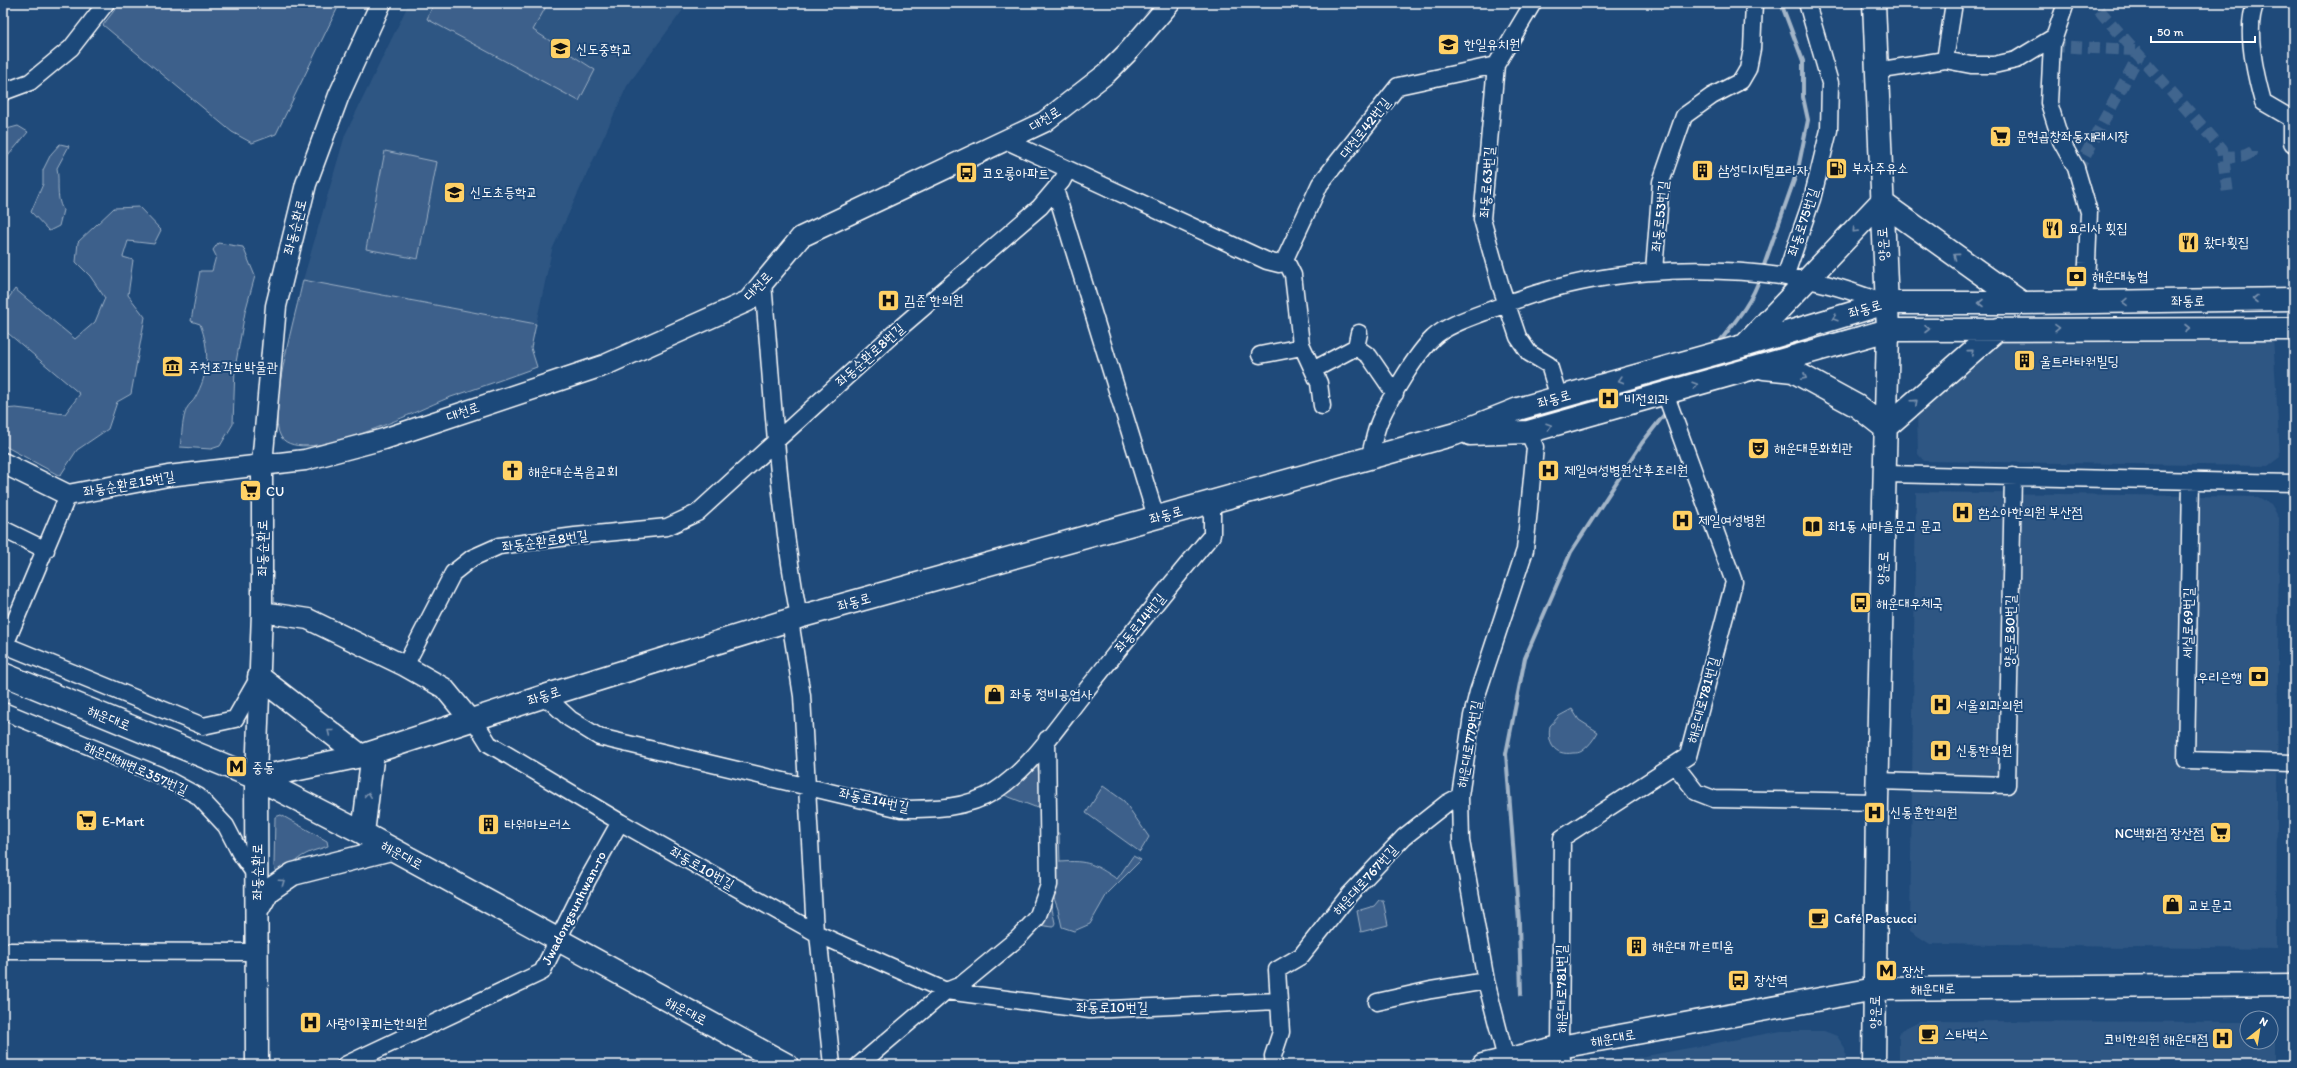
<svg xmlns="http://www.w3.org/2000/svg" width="2297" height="1068" viewBox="0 0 2297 1068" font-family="Itim,'Poor Story',sans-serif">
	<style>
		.built { fill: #2e5683 }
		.green { fill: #3c618b; stroke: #9eb0c5 }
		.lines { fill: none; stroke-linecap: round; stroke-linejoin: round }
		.stream { stroke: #a3b5c8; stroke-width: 4 }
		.pedestrian-tunnel { stroke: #41658e; stroke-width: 12; stroke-dasharray: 12 6; stroke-linecap: butt }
		.minor-casing { stroke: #fff; stroke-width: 19 }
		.tertiary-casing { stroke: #fff; stroke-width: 23 }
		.secondary-casing { stroke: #fff; stroke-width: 25 }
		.minor { stroke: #1f4a7a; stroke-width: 16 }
		.tertiary { stroke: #1f4a7a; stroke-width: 20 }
		.secondary { stroke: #1f4a7a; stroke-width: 22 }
		.oneway { stroke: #7992af }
		.labels { text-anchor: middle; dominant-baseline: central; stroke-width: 4; stroke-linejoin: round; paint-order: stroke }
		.poi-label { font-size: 14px; fill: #fff; stroke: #1f4a7a; text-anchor: start }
		.street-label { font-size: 14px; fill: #fff; stroke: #1f4a7a }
	</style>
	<rect width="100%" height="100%" fill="#1f4a7a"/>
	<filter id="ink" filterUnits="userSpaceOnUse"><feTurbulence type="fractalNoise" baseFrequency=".025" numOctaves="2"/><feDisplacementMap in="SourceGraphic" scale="8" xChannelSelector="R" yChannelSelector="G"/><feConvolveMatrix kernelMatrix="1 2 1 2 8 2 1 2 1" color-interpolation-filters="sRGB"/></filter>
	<g filter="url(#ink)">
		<!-- built -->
		<path class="built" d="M409,3H688L627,86L552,250L536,324L303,280L345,135Z
			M2001,333L2273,336L2280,457L2268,466L1924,461L1918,454L1917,412Z
			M1916,492L2258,497L2271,504L2279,518L2276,949L1930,944L1910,931Z
			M1919,1021L2247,1022V1042H2271V1022H2274V1065H1899V1035L1901,1030Z
			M1781,1031H1824L1837,1036L1845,1048L1846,1065H1597Z"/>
		<!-- green -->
		<path class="green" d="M120,3H340L276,134L252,143L232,132L103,25Z
			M434,3H548L533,30L595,70L579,101L427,19Z
			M18,126L28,132L3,162V130Z
			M60,144L69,146L57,168C60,183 55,196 63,210L59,226L49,231L31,212L43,184V170L51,154Z
			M385,151L437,162L418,259L366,249Z
			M139,207L161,230L154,244L128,241L123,257L133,260L128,295L145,317L131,394L117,402L108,429L77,450L60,476L3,445V409L16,408L65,414L80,394L3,329V306L15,289L75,339L95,322L105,298L90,276L76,262L78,242L114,208Z
			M218,243L243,247L255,276L245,312L235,368L233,424L220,446L211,449L180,447C182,436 182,418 187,408C189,404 193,402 195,398C209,373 210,350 200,324L191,321L200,271H212L216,256L213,250Z
			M303,280L536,324L531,348L537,367C507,378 478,388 448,398C420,409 303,468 281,437C266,414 297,310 303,280Z
			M1572,709L1579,720L1598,732C1594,739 1589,746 1582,751C1579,753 1576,753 1573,753C1554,756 1547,743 1550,726L1559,716Z
			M1034,767L1038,768L1042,802L1039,806L1035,807L1004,795L1005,790Z
			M1103,786L1124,801L1149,837L1140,852L1086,813Z
			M281,815L327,841L328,846C321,849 313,850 306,854C296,859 285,871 276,873L274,866L275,817Z
			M1054,833H1059L1060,862C1088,860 1094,864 1117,879L1133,856L1141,860L1107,894L1090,924L1074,931L1062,927L1058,909L1052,893Z
			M1050,899L1055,923L1053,927L1038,925Z
			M1379,900H1383L1388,925L1361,932L1357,911L1374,906Z"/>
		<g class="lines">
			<!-- stream -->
			<path class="stream" d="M1762,271L1798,169L1808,120L1803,97V61L1781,3
				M1717,345C1733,324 1752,303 1760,277
				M1521,994L1519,922L1506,754L1525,658L1571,552L1642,443L1667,411"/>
			<!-- pedestrian-tunnel -->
			<path class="pedestrian-tunnel" d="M2099,10L2222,149L2228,194
				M2052,46L2135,50
				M2223,157L2244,156L2252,152V147
				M2077,171L2139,55"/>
			<defs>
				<path id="minor" d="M1533,3L1496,65L1482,219L1501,287L1518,337L1529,353L1549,365L1559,398
					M2066,3L2052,44L2049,103L2061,141L2076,168L2089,212L2087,263L2084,302
					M2256,3C2244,27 2256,77 2263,102L2294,120
					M1945,60L1954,3
					M1876,71L1945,60L1971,65H1994L2016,60L2054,37
					M3,92L30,82L71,48L106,3
					M1007,141L1267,261L1279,264L1285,259L1320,184L1398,86L1496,65
					M1055,189L1156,517
					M1285,259L1293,275L1301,344L1319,383L1322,406
					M1654,271L1661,182L1684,116L1712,96L1741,81L1748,69L1752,49L1754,3
					M1785,277L1812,199L1829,130L1830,83L1807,3
					M763,283C773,395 778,507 799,617
					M1359,333L1356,347L1369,356L1395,394
					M1260,355L1302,347
					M1313,370L1356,347
					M1369,458C1373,445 1375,431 1380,420C1390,398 1416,354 1433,338C1446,325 1475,316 1493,309C1592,268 1702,262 1807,280C1834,284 1860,295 1886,303
					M1885,474L2294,483
					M2191,481L2186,760L2294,763
					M68,495L5,645L203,726L235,719L259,677
					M3,529L46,550
					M790,620L802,696L815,932
					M405,666L453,573L472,558L499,546L575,536L667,527L697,513L901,327L1040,207L1062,181L1068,170
					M545,696L570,719L599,737L901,809C932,809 967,809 995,791C1029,769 1055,730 1080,698C1124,643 1167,588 1212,535V502
					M3,711L159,775L198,796L226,826L240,853L257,877
					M474,720L489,744L620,822L818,934L946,991L1090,1010L1278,1001
					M1675,765L1696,792L1714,799L1877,802
					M1878,781L2007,785L2013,476
					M818,934L832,1065
					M3,951L257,952
					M1377,1002L1431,990L1486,981
					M1506,1059L1486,981L1461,841L1460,796L1472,716L1478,692L1525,550L1535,447L1528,432
					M345,1065L542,972L588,879L620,822
					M859,1065L946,991L961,985L1018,938L1037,918L1049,885L1047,739
					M1274,1065L1273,1056L1281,1032L1277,970L1301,956L1350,894L1404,837L1447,803L1460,796
					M1563,1065L1560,1047L1562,838L1688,756L1734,582L1665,393"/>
				<path id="tertiary" d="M2294,118V142
					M3,463L68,495L168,476L305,460L384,439L605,365L748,301L801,237L1044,122L1107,73L1127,53L1170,3
					M262,612L308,619L405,666L444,688L471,721
					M256,778L262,612V464L276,306L306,184L339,95L381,3"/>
				<path id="secondary" d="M1874,3L1888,330L1877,802L1874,1065
					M1746,344L1881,202L2022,303
					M1764,368L1793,371L1857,406L1885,428L1998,329
					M1470,434L1528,432L1888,330L2294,329
					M3,674L256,778L363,833L787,1065
					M259,677L361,756
					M256,778L361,756L545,696L799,617L1455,434L1518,409L1746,345L1886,303H2022L2294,299
					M256,778L257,1065
					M363,833L373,752
					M257,911L268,891L293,874L391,849
					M1483,1065L1560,1047L1875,989L2294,985"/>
			</defs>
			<!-- minor casing -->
			<use href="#minor" class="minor-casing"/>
			<!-- tertiary casing -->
			<use href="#tertiary" class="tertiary-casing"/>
			<!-- secondary casing -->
			<use href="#secondary" class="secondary-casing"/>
			<!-- minor -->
			<use href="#minor" class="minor"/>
			<!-- tertiary -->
			<use href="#tertiary" class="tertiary"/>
			<!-- secondary -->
			<use href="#secondary" class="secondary"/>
		</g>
		<!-- one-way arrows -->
		<defs><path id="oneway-chevron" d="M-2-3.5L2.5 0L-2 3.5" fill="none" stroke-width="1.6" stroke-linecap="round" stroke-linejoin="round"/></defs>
		<g class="oneway">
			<use href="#oneway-chevron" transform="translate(1855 230) rotate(133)"/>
			<use href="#oneway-chevron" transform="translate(1956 256) rotate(-144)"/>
			<use href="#oneway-chevron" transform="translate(2255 299) rotate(180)"/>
			<use href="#oneway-chevron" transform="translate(2125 302) rotate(179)"/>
			<use href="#oneway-chevron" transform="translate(1981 303) rotate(-180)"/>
			<use href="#oneway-chevron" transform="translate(1835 318) rotate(163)"/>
			<use href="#oneway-chevron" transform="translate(2057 328) rotate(-1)"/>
			<use href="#oneway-chevron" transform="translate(2187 328)"/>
			<use href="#oneway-chevron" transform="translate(1927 329)"/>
			<use href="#oneway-chevron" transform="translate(1971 352) rotate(-41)"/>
			<use href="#oneway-chevron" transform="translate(1804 377) rotate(27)"/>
			<use href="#oneway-chevron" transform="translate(1621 380) rotate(164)"/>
			<use href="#oneway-chevron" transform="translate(1695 385) rotate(-17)"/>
			<use href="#oneway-chevron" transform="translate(1915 402) rotate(-42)"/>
			<use href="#oneway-chevron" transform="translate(1549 426) rotate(-18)"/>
			<use href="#oneway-chevron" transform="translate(330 732) rotate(-142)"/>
			<use href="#oneway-chevron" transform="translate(368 795) rotate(-83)"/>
			<use href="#oneway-chevron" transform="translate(282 882) rotate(-35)"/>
		</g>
	</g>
	<!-- icons -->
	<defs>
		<symbol id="school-square" viewBox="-11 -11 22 22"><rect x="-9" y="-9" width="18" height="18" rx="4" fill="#ffd166" stroke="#1f4a7a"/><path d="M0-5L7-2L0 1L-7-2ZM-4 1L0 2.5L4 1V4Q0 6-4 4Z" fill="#111"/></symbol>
		<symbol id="supermarket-square" viewBox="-11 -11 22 22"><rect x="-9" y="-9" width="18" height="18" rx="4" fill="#ffd166" stroke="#1f4a7a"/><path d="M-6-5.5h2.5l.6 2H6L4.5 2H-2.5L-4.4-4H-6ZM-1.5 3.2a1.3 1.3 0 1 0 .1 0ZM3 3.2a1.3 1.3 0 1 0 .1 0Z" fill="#111"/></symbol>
		<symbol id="fuel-square" viewBox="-11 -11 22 22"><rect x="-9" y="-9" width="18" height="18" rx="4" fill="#ffd166" stroke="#1f4a7a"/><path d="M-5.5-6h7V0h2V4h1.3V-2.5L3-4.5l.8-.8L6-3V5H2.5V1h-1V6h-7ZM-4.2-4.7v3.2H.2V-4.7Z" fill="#111"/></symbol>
		<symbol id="building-square" viewBox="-11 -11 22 22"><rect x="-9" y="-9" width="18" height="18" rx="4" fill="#ffd166" stroke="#1f4a7a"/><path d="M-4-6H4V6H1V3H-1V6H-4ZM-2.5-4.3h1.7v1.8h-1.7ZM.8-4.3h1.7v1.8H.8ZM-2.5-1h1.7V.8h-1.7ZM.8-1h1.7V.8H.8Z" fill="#111"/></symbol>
		<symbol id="bus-square" viewBox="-11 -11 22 22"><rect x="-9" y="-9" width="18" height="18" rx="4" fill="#ffd166" stroke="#1f4a7a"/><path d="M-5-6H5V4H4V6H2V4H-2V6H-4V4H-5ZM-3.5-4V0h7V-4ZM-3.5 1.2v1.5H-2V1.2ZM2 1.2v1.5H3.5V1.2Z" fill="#111"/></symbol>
		<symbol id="restaurant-square" viewBox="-11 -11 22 22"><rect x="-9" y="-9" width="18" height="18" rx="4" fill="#ffd166" stroke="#1f4a7a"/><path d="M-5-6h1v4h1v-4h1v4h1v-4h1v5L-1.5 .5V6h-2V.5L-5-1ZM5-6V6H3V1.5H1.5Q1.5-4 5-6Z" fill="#111"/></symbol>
		<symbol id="bank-square" viewBox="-11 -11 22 22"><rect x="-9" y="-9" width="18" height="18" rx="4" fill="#ffd166" stroke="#1f4a7a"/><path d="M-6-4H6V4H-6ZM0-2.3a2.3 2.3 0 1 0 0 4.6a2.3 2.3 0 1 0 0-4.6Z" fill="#111"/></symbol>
		<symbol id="hospital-square" viewBox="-11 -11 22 22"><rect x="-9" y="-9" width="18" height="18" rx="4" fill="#ffd166" stroke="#1f4a7a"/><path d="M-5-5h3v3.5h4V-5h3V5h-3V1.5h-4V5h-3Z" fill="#111"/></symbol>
		<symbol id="museum-square" viewBox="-11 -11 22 22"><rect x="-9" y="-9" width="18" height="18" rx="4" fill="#ffd166" stroke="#1f4a7a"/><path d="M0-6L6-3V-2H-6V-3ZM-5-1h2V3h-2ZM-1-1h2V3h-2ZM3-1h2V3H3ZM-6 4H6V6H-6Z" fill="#111"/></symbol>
		<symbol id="theatre-square" viewBox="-11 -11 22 22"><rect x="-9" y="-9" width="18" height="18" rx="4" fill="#ffd166" stroke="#1f4a7a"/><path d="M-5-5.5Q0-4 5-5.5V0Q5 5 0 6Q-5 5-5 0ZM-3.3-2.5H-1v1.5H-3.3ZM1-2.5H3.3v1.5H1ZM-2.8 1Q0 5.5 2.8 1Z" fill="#111"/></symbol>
		<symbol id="church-square" viewBox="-11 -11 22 22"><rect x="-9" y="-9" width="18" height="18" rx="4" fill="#ffd166" stroke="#1f4a7a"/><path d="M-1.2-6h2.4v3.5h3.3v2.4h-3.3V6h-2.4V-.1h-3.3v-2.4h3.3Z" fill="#111"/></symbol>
		<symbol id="library-square" viewBox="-11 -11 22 22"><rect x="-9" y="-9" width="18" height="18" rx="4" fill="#ffd166" stroke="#1f4a7a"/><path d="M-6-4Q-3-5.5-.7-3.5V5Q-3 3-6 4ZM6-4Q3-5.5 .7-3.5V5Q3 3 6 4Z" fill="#111"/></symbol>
		<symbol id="shop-square" viewBox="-11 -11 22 22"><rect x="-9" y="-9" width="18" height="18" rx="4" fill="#ffd166" stroke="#1f4a7a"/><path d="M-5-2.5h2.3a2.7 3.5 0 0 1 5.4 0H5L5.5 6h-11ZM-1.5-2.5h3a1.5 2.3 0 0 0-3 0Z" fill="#111"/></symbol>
		<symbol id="metro-square" viewBox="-11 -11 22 22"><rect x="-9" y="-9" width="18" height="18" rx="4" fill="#ffd166" stroke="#1f4a7a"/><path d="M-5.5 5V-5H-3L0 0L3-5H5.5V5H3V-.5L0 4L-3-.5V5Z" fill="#111"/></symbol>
		<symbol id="cafe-square" viewBox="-11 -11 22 22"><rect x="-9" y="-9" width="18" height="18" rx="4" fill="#ffd166" stroke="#1f4a7a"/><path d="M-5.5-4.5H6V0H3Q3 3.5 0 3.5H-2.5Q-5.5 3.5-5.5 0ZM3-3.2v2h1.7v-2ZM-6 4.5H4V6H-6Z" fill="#111"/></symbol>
	</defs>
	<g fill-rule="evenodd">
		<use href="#school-square" x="1436" y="32" width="25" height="25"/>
		<use href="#school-square" x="548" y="36" width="25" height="25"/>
		<use href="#supermarket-square" x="1988" y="124" width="25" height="25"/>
		<use href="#fuel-square" x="1824" y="156" width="25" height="25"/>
		<use href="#building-square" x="1690" y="158" width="25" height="25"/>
		<use href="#bus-square" x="954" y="160" width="25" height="25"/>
		<use href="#school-square" x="442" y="180" width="25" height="25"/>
		<use href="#restaurant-square" x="2040" y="216" width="25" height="25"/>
		<use href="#restaurant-square" x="2176" y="230" width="25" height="25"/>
		<use href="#bank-square" x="2064" y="264" width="25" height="25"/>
		<use href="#hospital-square" x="876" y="288" width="25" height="25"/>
		<use href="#building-square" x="2012" y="348" width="25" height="25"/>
		<use href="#museum-square" x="160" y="354" width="25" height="25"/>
		<use href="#hospital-square" x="1596" y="386" width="25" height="25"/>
		<use href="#theatre-square" x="1746" y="436" width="25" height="25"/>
		<use href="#hospital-square" x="1536" y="458" width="25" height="25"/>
		<use href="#church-square" x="500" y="458" width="25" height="25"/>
		<use href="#supermarket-square" x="238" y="478" width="25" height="25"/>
		<use href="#hospital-square" x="1950" y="500" width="25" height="25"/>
		<use href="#hospital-square" x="1670" y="508" width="25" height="25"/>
		<use href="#library-square" x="1800" y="514" width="25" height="25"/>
		<use href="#bus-square" x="1848" y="590" width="25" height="25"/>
		<use href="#bank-square" x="2246" y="664" width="25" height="25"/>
		<use href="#shop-square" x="982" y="682" width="25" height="25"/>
		<use href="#hospital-square" x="1928" y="692" width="25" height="25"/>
		<use href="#hospital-square" x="1928" y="738" width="25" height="25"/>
		<use href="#metro-square" x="224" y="754" width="25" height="25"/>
		<use href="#hospital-square" x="1862" y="800" width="25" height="25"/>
		<use href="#supermarket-square" x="74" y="808" width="25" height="25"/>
		<use href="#building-square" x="476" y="812" width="25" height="25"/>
		<use href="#supermarket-square" x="2208" y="820" width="25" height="25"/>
		<use href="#shop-square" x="2160" y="892" width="25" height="25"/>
		<use href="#cafe-square" x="1806" y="906" width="25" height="25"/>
		<use href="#building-square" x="1624" y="934" width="25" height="25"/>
		<use href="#metro-square" x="1874" y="958" width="25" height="25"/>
		<use href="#bus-square" x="1726" y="968" width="25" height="25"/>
		<use href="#hospital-square" x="298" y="1010" width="25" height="25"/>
		<use href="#cafe-square" x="1916" y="1022" width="25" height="25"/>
		<use href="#hospital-square" x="2210" y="1026" width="25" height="25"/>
	</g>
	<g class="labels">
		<!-- poi labels -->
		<g class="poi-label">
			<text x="1464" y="44">한일유치원</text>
			<text x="576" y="49">신도중학교</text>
			<text x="2016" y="136">문현곱창좌동재래시장</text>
			<text x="1852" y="168">부자주유소</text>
			<text x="1718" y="170">삼성디지털프라자</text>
			<text x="982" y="173">코오롱아파트</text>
			<text x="470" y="192">신도초등학교</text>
			<text x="2068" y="228">요리사 횟집</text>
			<text x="2204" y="242">왔다횟집</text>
			<text x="2092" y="276">해운대농협</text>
			<text x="904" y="300">김준 한의원</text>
			<text x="2040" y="361">울트라타워빌딩</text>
			<text x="188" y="367">주천조각보박물관</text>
			<text x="1624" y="399">비전외과</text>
			<text x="1774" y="448">해운대문화회관</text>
			<text x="1564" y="470">제일여성병원산후조리원</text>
			<text x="528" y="471">해운대순복음교회</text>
			<text x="266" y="491">CU</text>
			<text x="1978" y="512">함소아한의원 부산점</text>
			<text x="1698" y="520">제일여성병원</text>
			<text x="1828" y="526">좌1동 새마을문고 문고</text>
			<text x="1876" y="603">해운대우체국</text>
			<text x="2242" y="677" text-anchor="end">우리은행</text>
			<text x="1010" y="694">좌동 정비공업사</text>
			<text x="1956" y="705">서울외과의원</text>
			<text x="1956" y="750">신통한의원</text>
			<text x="252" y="767">중동</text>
			<text x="1890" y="812">신동훈한의원</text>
			<text x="102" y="821">E-Mart</text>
			<text x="504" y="824">타워마브러스</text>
			<text x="2204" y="833" text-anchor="end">NC백화점 장산점</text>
			<text x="2188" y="905">교보문고</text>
			<text x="1834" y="918">Café Pascucci</text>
			<text x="1652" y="946">해운대 까르띠움</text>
			<text x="1902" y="971">장산</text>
			<text x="1754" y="980">장산역</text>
			<text x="326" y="1023">사랑이꽃피는한의원</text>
			<text x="1944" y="1034">스타벅스</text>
			<text x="2208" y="1039" text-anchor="end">코비한의원 해운대점</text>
		</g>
		<!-- street labels -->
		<g class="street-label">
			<text transform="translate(1045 119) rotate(-32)">대천로</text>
			<text transform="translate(1365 128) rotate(-52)">대천로42번길</text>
			<text transform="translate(1487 182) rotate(-86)">좌동로63번길</text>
			<text transform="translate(1660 216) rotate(-84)">좌동로53번길</text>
			<text transform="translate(1803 222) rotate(-72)">좌동로75번길</text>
			<text transform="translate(295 227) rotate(-76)">좌동순환로</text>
			<text transform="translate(1883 244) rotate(-93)">양운로</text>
			<text transform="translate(758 286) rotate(-47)">대천로</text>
			<text transform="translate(2188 301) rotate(-1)">좌동로</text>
			<text transform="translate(1865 309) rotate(-16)">좌동로</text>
			<text transform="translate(870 355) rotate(-42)">좌동순환로8번길</text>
			<text transform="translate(1554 399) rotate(-16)">좌동로</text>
			<text transform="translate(463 412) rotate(-19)">대천로</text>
			<text transform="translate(129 484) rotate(-10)">좌동순환로15번길</text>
			<text transform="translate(1166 515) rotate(-16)">좌동로</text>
			<text transform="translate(545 541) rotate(-8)">좌동순환로8번길</text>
			<text transform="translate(262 548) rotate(-90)">좌동순환로</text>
			<text transform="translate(1883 568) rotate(-88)">양운로</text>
			<text transform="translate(854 602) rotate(-16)">좌동로</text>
			<text transform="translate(1140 623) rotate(-51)">좌동로14번길</text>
			<text transform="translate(2188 623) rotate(-89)">세실로69번길</text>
			<text transform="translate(2010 631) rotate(-89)">양운로80번길</text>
			<text transform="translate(544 696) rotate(-18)">좌동로</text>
			<text transform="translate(1703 700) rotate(-75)">해운대로781번길</text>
			<text transform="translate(109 718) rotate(22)">해운대로</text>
			<text transform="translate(1469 744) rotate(-80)">해운대로779번길</text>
			<text transform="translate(136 768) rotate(24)">해운대해변로357번길</text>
			<text transform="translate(874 800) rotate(12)">좌동로14번길</text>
			<text transform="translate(402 855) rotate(29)">해운대로</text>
			<text transform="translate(702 868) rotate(30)">좌동로10번길</text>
			<text transform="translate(257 872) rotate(-90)">좌동순환로</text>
			<text transform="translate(1365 880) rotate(-48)">해운대로767번길</text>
			<text transform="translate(574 908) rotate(-63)">Jwadongsunhwan-ro</text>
			<text transform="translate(1561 989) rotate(-90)">해운대로781번길</text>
			<text transform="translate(1933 989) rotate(-1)">해운대로</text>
			<text x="1112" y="1007">좌동로10번길</text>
			<text transform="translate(686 1011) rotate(28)">해운대로</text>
			<text transform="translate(1875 1012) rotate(-89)">양운로</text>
			<text transform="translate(1613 1038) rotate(-10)">해운대로</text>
		</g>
	</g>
	<!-- margin -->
	<rect width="2297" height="1068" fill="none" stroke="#1f4a7a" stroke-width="16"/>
	<rect x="8" y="8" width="2281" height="1052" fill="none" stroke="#fff" stroke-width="1.5" filter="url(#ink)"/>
	<!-- north arrow -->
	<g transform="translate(2259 1030) rotate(30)"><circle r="19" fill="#1f4a7a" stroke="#7992af"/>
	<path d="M0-3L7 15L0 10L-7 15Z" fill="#ffd166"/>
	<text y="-6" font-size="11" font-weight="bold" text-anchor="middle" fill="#ffffff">N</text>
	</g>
	<!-- scale -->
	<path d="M2151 36v6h104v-6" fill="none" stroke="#ffffff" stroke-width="2"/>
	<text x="2157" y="36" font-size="12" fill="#ffffff" stroke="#1f4a7a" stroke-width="3" paint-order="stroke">50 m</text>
</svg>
